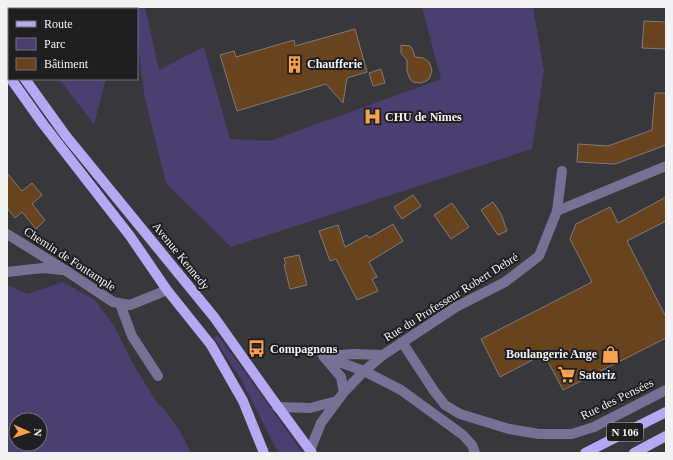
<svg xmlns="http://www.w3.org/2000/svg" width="673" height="460" viewBox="0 0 673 460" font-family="'Times New Roman',serif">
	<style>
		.green { fill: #4b3f72; fill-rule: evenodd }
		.building { fill: #69431d; stroke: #817c77 }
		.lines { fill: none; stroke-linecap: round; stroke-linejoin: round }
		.minor { stroke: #787196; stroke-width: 10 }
		.major { stroke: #b7a8f3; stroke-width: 10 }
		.labels { text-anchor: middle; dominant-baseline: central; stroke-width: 4; stroke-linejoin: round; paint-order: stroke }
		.shield { fill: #1f1f21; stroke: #b3b3b5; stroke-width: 1 }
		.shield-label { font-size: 11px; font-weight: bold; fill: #f2f2f5 }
		.poi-label { font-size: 12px; font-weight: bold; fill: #f2f2f5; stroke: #1f1f21; text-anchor: start }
		.street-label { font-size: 12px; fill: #f2f2f5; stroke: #1f1f21 }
	</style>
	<rect width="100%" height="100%" fill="#38373c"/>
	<!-- green -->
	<path class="green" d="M7,7H96L97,9H9V12Z
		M136,7H145L159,70L204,47L230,139L270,141L441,79L422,7H533L544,71L532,149L231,247L166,183L145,99L137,39V9H136Z
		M59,79H106L94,124Z
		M62,282L94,299L114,326L132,362L157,403L165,410L181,433L191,453H7V285L28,294ZM16,420H40V444H16Z
		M218,335L303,453H278L241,379L214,338Z"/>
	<!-- building -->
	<path class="building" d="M644,21L666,22V49L642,48Z
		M355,29L367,72L347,78L343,103L326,84L237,111L220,55L234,51L236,57L294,40L295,46Z
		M401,45L410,46L413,50L415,57L423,58L429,62L432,70L430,77L428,80L421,83L413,82L410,79L407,71V60L401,53Z
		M381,69L385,83L373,86L369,73Z
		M655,93H666V145L615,164L577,162L578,144L608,146L652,130Z
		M7,173L22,191L32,183L42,195L32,204L45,220L36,229L22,212L15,218L7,208Z
		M413,195L421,206L402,219L394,207Z
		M666,197V221L627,241L666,317V338L563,390L544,354L500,377L481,339L592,282L570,239L576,224L610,207L618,223Z
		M493,202L501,214L507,231L498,235L481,210Z
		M452,203L469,227L451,239L434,215Z
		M393,224L403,241L369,262L377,277L372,279L378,291L357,300L336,259L330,261L319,231L338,225L345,247L367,235L369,238Z
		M299,255L307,285L290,289L284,265L286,264L284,258Z"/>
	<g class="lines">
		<!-- minor -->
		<path class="minor" d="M557,211L666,166
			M7,234L65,270L113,302L130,305L167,290
			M7,272L43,268L63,270
			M120,304L132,336L158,376
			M402,342L434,391L445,405L460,414L509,429L539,434H572L594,427L666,390
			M323,356L364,371L401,390L463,435L472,445L475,453
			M327,356L354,354L383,355
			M324,357L341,377L344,392
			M277,407L310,408L337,401
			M310,450L321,423L344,392L364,371L383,355L456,307L505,282L539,256L557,211L562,171"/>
		<!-- major -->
		<path class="major" d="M7,53L9,56
			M11,79L43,124L130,236L167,290L211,345L243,401L264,453
			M25,79L66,136L214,317L273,400L312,453
			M585,453L666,412
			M634,453L666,436"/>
	</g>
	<!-- icons -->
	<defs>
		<symbol id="building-bare" viewBox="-9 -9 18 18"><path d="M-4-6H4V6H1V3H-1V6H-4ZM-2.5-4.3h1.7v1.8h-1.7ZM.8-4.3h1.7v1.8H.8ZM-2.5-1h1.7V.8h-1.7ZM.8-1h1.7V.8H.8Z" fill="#f8a14a" stroke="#1f1f21" stroke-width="2.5" paint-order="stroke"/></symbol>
		<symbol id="hospital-bare" viewBox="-9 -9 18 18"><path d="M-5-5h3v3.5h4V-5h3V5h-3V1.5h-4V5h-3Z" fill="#f8a14a" stroke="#1f1f21" stroke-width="2.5" paint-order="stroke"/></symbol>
		<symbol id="bus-bare" viewBox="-9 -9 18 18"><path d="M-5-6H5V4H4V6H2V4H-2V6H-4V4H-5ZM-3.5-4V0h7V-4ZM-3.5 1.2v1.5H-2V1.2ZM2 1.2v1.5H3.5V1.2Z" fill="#f8a14a" stroke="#1f1f21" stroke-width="2.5" paint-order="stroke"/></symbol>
		<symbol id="shop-bare" viewBox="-9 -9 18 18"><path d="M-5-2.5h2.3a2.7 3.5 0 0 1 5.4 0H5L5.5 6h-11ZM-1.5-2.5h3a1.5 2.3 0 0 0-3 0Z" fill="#f8a14a" stroke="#1f1f21" stroke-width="2.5" paint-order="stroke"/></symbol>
		<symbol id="supermarket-bare" viewBox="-9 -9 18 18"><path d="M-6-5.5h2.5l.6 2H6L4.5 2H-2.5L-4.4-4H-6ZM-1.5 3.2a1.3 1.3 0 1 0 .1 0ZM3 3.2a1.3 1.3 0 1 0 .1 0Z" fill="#f8a14a" stroke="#1f1f21" stroke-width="2.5" paint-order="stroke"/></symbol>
	</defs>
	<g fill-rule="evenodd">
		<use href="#building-bare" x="282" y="52" width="25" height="25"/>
		<use href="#hospital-bare" x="360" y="104" width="25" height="25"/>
		<use href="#bus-bare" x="244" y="336" width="25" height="25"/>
		<use href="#shop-bare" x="598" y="342" width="25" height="25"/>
		<use href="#supermarket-bare" x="554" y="362" width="25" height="25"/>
	</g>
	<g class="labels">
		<!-- shield labels -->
		<rect class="shield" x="607" y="423" width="36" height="18" rx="3"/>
		<g class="shield-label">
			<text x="625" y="432">N 106</text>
		</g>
		<!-- poi labels -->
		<g class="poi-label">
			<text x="307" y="64">Chaufferie</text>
			<text x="385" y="117">CHU de Nîmes</text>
			<text x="270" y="349">Compagnons</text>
			<text x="597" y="354" text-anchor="end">Boulangerie Ange</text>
			<text x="579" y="375">Satoriz</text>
		</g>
		<!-- street labels -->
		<g class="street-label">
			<text transform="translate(181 256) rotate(51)">Avenue Kennedy</text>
			<text transform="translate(70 259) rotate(33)">Chemin de Fontample</text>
			<text transform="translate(451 297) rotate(-32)">Rue du Professeur Robert Debré</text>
			<text transform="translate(617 399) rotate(-26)">Rue des Pensées</text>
		</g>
	</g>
	<!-- border -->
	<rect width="673" height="460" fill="none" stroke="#f2f2f5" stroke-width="16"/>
	<!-- legend -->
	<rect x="8" y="8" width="130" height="72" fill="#1f1f21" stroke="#737376"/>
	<rect x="16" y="21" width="20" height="6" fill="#b7a8f3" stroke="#737376"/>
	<text x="44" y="28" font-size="12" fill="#f2f2f5">Route</text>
	<rect x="16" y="38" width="20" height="12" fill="#4b3f72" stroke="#737376"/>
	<text x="44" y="48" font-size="12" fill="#f2f2f5">Parc</text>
	<rect x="16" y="58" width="20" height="12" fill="#69431d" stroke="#737376"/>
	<text x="44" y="68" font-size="12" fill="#f2f2f5">Bâtiment</text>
	<!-- north arrow -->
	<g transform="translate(28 432) rotate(93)"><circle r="19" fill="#1f1f21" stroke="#737376"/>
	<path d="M0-3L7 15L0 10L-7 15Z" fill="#f8a14a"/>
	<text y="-6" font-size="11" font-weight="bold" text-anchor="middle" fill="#f2f2f5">N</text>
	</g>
</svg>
